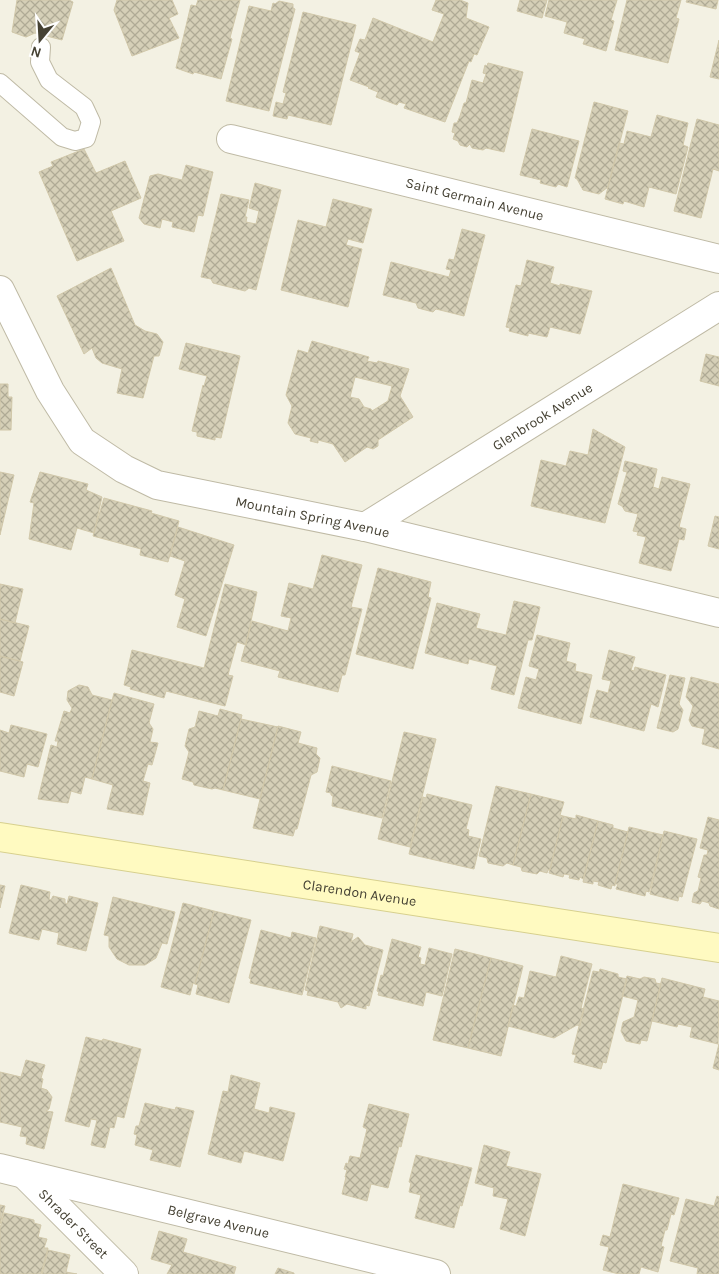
<svg xmlns="http://www.w3.org/2000/svg" width="719" height="1274" viewBox="0 0 719 1274" font-family="Karla,sans-serif">
	<style>
		.building { fill: url(#building-cross-hatch); stroke: #d1c8aa; fill-rule: evenodd }
		.lines { fill: none; stroke-linecap: round; stroke-linejoin: round }
		.lane-casing { stroke: #bfbaa5; stroke-width: 20 }
		.street-casing { stroke: #bfbaa5; stroke-width: 30 }
		.secondary-casing { stroke: #d7d08e; stroke-width: 30 }
		.lane { stroke: #fff; stroke-width: 18 }
		.street { stroke: #fff; stroke-width: 28 }
		.secondary { stroke: #fffac1; stroke-width: 28 }
		.labels { text-anchor: middle; dominant-baseline: central; stroke-width: 4; stroke-linejoin: round; paint-order: stroke }
		.street-label { font-size: 14px; fill: #454133; stroke: #fff }
	</style>
	<defs>
		<pattern id="building-cross-hatch" width="8" height="8" patternUnits="userSpaceOnUse" patternTransform="scale(1.25)"><rect width="8" height="8" fill="#d5cfb7"/><path d="M0 0l8 8M0 8l8-8" fill="none" stroke="#afaa95"/></pattern>
	</defs>
	<rect width="100%" height="100%" fill="#f3f1e3"/>
	<!-- building -->
	<path class="building" d="M17,0H69L73,2L62,40L35,33L26,37L12,32Z
		M117,0H172L178,14L169,18L179,38L132,56L114,10Z
		M198,0H240L230,38L232,39L221,79L194,72L193,74L176,68L191,5L196,6Z
		M436,0H460L468,3L466,18L489,27L477,55L474,54L471,62L469,61L445,122L404,108L406,104L399,102L397,105L376,97L378,92L368,88L369,87L350,80L360,53L355,51L360,39L365,40L373,18L433,42L444,14L432,10Z
		M520,0H547L542,18L517,11Z
		M549,0H617L611,20L614,21L606,51L583,44L585,39L564,33L567,22L545,16Z
		M627,0H681L676,18L679,19L668,63L615,50Z
		M687,0H718L716,9L686,2Z
		M279,1L293,4V8L295,9L269,111L226,101L249,6L271,11L273,3L275,4Z
		M303,12L356,25L331,125L288,115L287,119L273,116L276,102L283,104L286,93L283,92Z
		M719,40V79L710,77Z
		M488,63L523,72L504,152L486,148L483,150L472,148L470,144L467,147L460,145L458,141L453,139L455,133L452,132L454,123H457L460,116L464,103H466L472,80L483,83L486,74L483,73L485,65L487,66Z
		M594,102L628,111L608,187L599,194L583,190L577,179L575,178Z
		M657,115L688,123L683,145L688,147L676,194L649,187L644,207L624,201L623,204L605,199L619,143L624,144L627,131L651,137Z
		M697,119L719,125V171L713,169L701,218L674,211Z
		M532,129L579,141L567,187L558,184L556,187L540,183L541,180L520,175Z
		M84,149L96,173L125,161L141,198L111,211L124,241L77,261L39,172L53,166L51,162Z
		M186,165L213,172L203,216L198,215L194,232L172,227L173,222L162,219L160,228L144,224L139,218L150,176L158,174L182,180Z
		M255,183L281,190L256,290L249,288L245,291L213,283L211,279L201,277L221,194L249,200L245,217H247L246,222L256,224L259,211L249,208Z
		M333,199L372,209L363,243L348,239L346,245L362,249L348,307L281,290L298,220L326,227Z
		M462,229L485,235L464,316L436,309L433,312L418,308L416,303L383,295L391,262L449,277L451,270L446,269L449,259L454,260Z
		M527,260L554,267L550,283L560,286V284L592,291L580,334L550,327L547,337L528,333V336L509,331L510,328L506,327L516,285L521,286Z
		M111,268L135,325L145,331L157,334L163,342L159,356H154L143,398L117,393L122,369L102,363L96,358L92,348L84,354L57,296Z
		M312,341L369,357L367,361L377,363L378,361L409,369L400,396L413,417L378,440V446L373,449L367,447L345,462L333,444L318,440V443L310,441L311,438L295,434L288,423L292,406L286,395L298,350L308,353ZM355,377L392,386L388,401L372,411L371,409L364,407L359,399L350,397Z
		M186,343L240,356L221,438L215,437V440L197,436V432L192,431L203,385L204,386L207,376L179,369Z
		M706,354L719,357V386L700,381Z
		M0,384H8V397H12L11,430H0Z
		M593,429L625,447L605,523L531,506L541,460L566,466L570,451L588,455Z
		M625,461L657,469L653,487L659,489L662,477L690,484L679,527L686,529L684,540L679,539L671,571L639,563L646,537L637,535L638,532L633,531L638,514L625,511L622,506L618,504L627,472L623,471Z
		M0,472L14,475L0,535Z
		M40,472L88,484L86,490L102,497L94,533L77,528L71,550L29,539L34,503L30,502Z
		M104,498L152,511L151,513L179,521L168,562L140,555L141,549L93,536Z
		M715,516L719,517V549L708,546Z
		M178,527L234,545L206,636L177,627L185,599L175,595L185,561L170,556Z
		M322,555L362,565L351,607L362,609L345,675H342L338,692L278,677L280,671L241,661L252,621L288,631L291,618L281,616L289,583L313,589Z
		M378,568L431,582L428,597L431,598L413,669L356,654Z
		M0,584L23,589L15,623L0,619Z
		M225,584L257,592L246,645L237,642L228,675L233,676L225,706L166,691L164,698L130,689L131,687L124,685L132,650L204,668Z
		M514,601L540,607L532,640H528L514,695L491,689L497,666L469,659L468,664L425,653L437,603L480,614L476,628L506,635Z
		M0,619L29,626L20,661L0,656Z
		M537,635L570,643L566,661L576,664L575,671L592,675L581,724L518,708L526,677L536,680L539,669L529,666Z
		M609,650L635,657L631,670L634,671L635,667L666,675L658,707L651,704L644,731L590,717L597,690L608,693L611,681L602,679Z
		M0,656L23,662L14,696L0,692Z
		M670,675L685,678L679,704L683,710L678,729L673,732L657,728Z
		M691,677L719,684V749L702,744L705,729L692,726L689,720L693,706L686,697Z
		M79,685L88,687L92,695L112,700L92,779L85,777L81,794L71,791L68,803L38,799L51,745L57,747L58,741H55L64,711L70,713L72,708L67,700L68,691Z
		M114,693L154,704L149,723L153,729L150,742L158,743L152,765L148,764L143,781L150,783L143,815L107,809L113,785L92,779Z
		M220,709L242,715L223,790L215,788L212,789L194,785L193,782L182,779L189,752L185,746L189,729L195,727L199,711L218,716Z
		M241,719L278,727L260,799L223,790Z
		M11,725L47,734L38,767L27,764L24,777L0,771V730L9,733Z
		M278,726L301,732L298,743L317,748L316,754L320,758L317,772L311,775L297,829H295L293,836L253,828Z
		M404,732L436,739L410,847L378,839Z
		M332,766L391,781L382,818L332,806L333,796L331,795V793L326,792Z
		M496,786L531,794L513,865L507,863L503,866L488,863L487,858L479,856Z
		M427,794L472,805L466,829L469,830L468,836L481,839L474,869L409,854L423,797L426,798Z
		M531,794L564,802L560,815L563,816L550,870H548L547,873L540,871L537,874L522,871L521,867L513,865Z
		M576,815L598,821L583,879L580,877L579,880L569,878L570,875L564,874L563,877L549,873L563,816L576,819Z
		M708,817L719,820V909L710,906L709,903L702,901L700,904L692,902L694,893L698,891L701,878L698,877L704,855H707L708,850L700,848Z
		M598,821L613,825V828L628,832L615,884V886L612,885L611,889L598,885L599,882L593,881V884L583,882Z
		M629,827L663,835L650,889L649,892L646,891L645,896L616,889L618,884H615Z
		M664,831L697,839L682,897L679,896L678,901L650,894Z
		M0,885L5,886L0,908Z
		M21,885L50,892L49,899L51,900L53,896L65,899V903L67,904L69,896L98,903L86,951L57,944L59,933L42,929L39,940L9,933Z
		M113,897L175,912L167,944L162,943L156,958L145,965H129L117,959L109,947V936L104,935Z
		M183,903L214,911L195,984L193,983L190,995L161,987Z
		M214,911L251,920L229,1003L196,994L198,985L195,984Z
		M320,926L353,934L351,942L358,937L365,945L383,950L369,1006L366,1005V1009L347,1004L341,1008L338,1002L307,995L308,991L305,990Z
		M261,930L291,938L292,932L316,938L302,995L250,983L251,979L249,978Z
		M392,939L421,947L418,957L421,958L420,964L425,965L429,948L452,954L442,996L426,992L423,1006L378,995L379,992L377,991L381,975L383,976Z
		M455,949L491,958L468,1048L433,1040Z
		M561,956L592,964L581,1008L584,1009L580,1026L577,1025L554,1038L508,1026L513,1005L516,1006L519,997L524,998L530,971L556,977Z
		M491,958L523,966L501,1056L468,1048Z
		M600,969L618,974V977L627,979L606,1063L603,1062L601,1069L574,1062L576,1055L572,1054L593,971L599,972Z
		M627,976L640,979L644,977L655,979L656,983L661,984L647,1041L641,1040L640,1044L626,1041L621,1031L623,1022L634,1017L638,1000L622,996Z
		M662,978L705,989L703,997L719,1001L718,1044L690,1037L692,1027L678,1024L677,1027L652,1021Z
		M86,1037L102,1041L103,1039L141,1049L124,1118L117,1116L114,1128L110,1127L105,1148L91,1145L97,1120L91,1119L89,1127L65,1121Z
		M719,1044V1070L713,1068Z
		M26,1060L45,1065L41,1078L43,1079L41,1088L47,1090L52,1097L49,1109L46,1111L53,1112L44,1149L26,1144L27,1137L20,1136L22,1127L0,1122V1072L21,1077Z
		M231,1075L260,1083L254,1109L269,1113L270,1107L295,1113L283,1161L244,1151L241,1163L208,1154L223,1091L228,1092Z
		M145,1103L175,1110L176,1107L194,1111L180,1167L150,1160L153,1150L135,1145L137,1135L134,1134L136,1126H139Z
		M369,1104L409,1114L401,1147L399,1146L388,1188L371,1184L367,1201L342,1194L346,1177H345L347,1170L344,1169L346,1163L348,1164L350,1156L360,1158L367,1129L363,1127Z
		M484,1145L510,1152L506,1166L541,1174L525,1236L500,1229L508,1199L493,1196L494,1188L475,1183Z
		M416,1155L472,1168L462,1206L460,1205L454,1228L415,1218L421,1195L409,1192L411,1183L409,1182Z
		M623,1184L679,1198L674,1215L671,1214L667,1230H665L661,1246L664,1247L658,1272L641,1267L639,1274H619L603,1270L609,1247L600,1245L603,1235L610,1237Z
		M717,1196L719,1197V1274H697L698,1268L670,1261L686,1199L714,1206Z
		M0,1205L5,1206L0,1224Z
		M4,1213L34,1220V1223L41,1225L38,1237L47,1239L44,1248H48L41,1274H0V1228Z
		M159,1231L187,1239L183,1252L236,1267L234,1274H167L172,1265L151,1259Z
		M48,1250L70,1255L66,1272L77,1274H42Z
		M278,1268L294,1273V1274H275Z"/>
	<g class="lines">
		<defs>
			<path id="lane" d="M0,83L62,137L75,141L86,138L91,122L84,107L49,80L40,62L41,47"/>
			<g id="street">
				<path id="s1" d="M231,139L719,259"/>
				<path id="s2" d="M0,290L50,391L82,441L124,469L157,485L365,527L719,613"/>
				<path id="s3" d="M365,527L719,306"/>
				<path id="s4" d="M0,1168L436,1274"/>
				<path id="s5" d="M24,1174L124,1274"/>
			</g>
			<g id="secondary">
				<path id="s6" d="M0,837L719,948"/>
			</g>
		</defs>
		<!-- lane casing -->
		<use href="#lane" class="lane-casing"/>
		<!-- street casing -->
		<use href="#street" class="street-casing"/>
		<!-- secondary casing -->
		<use href="#secondary" class="secondary-casing"/>
		<!-- lane -->
		<use href="#lane" class="lane"/>
		<!-- street -->
		<use href="#street" class="street"/>
		<!-- secondary -->
		<use href="#secondary" class="secondary"/>
	</g>
	<g class="labels">
		<!-- street labels -->
		<g class="street-label">
			<text stroke="none"><textPath href="#s1" startOffset="251">Saint Germain Avenue</textPath></text>
			<text stroke="none"><textPath href="#s3" startOffset="209">Glenbrook Avenue</textPath></text>
			<text stroke="none"><textPath href="#s2" startOffset="418">Mountain Spring Avenue</textPath></text>
			<text stroke="none"><textPath href="#s6" startOffset="364">Clarendon Avenue</textPath></text>
			<text stroke="none"><textPath href="#s4" startOffset="225">Belgrave Avenue</textPath></text>
			<text stroke="none"><textPath href="#s5" startOffset="70">Shrader Street</textPath></text>
		</g>
	</g>
	<!-- north arrow -->
	<g transform="translate(40 40) rotate(198)" stroke="#ffffff" stroke-width="4" paint-order="stroke">
	<path d="M0-4L9 19L0 12L-9 19Z" fill="#454133"/>
	<text y="-8" font-size="14" font-weight="bold" text-anchor="middle" fill="#454133">N</text>
	</g>
</svg>
